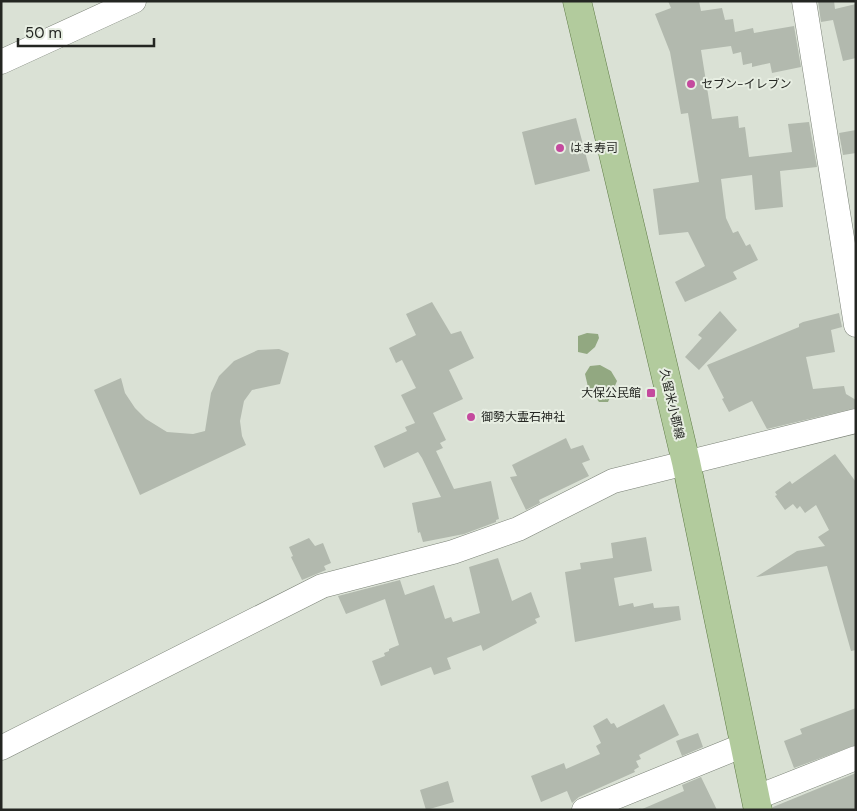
<svg xmlns="http://www.w3.org/2000/svg" width="857" height="811" viewBox="0 0 857 811" font-family="'DM Sans','Noto Sans JP',sans-serif">
	<style>
		.water { fill: #92a881 }
		.building { fill: #b2b9ae }
		.lines { fill: none; stroke-linecap: round; stroke-linejoin: round }
		.minor-casing { stroke: #7a8176; stroke-width: 25 }
		.major-casing { stroke: #5f7b47; stroke-width: 29 }
		.minor { stroke: #fff; stroke-width: 24 }
		.major { stroke: #b2cb9d; stroke-width: 28 }
		.poi-dot { fill: #c44a9e; stroke: #e7eee2; stroke-width: 2 }
		.labels { text-anchor: middle; dominant-baseline: central; stroke-width: 4; stroke-linejoin: round; paint-order: stroke }
		.poi-label { font-size: 12px; fill: #242622; stroke: #e7eee2; text-anchor: start }
		.street-label { font-size: 12px; fill: #242622; stroke: #e7eee2 }
	</style>
	<rect width="100%" height="100%" fill="#dae1d5"/>
	<!-- water -->
	<path class="water" d="M587,333L598,334L599,338L595,347L587,354L578,352V336Z
		M600,365L611,371L617,381L608,402H599L588,387L585,374L590,366Z"/>
	<!-- building -->
	<path class="building" d="M668,1H699L701,11L722,8L725,20L733,19L735,32L753,28L754,33L794,26L801,67L772,73L770,63L752,67V63L743,65L741,52L733,54L731,46L701,50L712,119L738,116L739,128L745,127L749,157L792,152L788,124L809,122L817,167L780,171L783,207L755,210L752,175L721,179L726,218L733,233L738,231L746,246L750,244L758,260L733,272L737,279L685,302L675,282L705,266L688,232L659,235L653,189L699,182L688,113L681,114L670,52L655,14L671,8Z
		M818,1H834L835,9L856,4V58L843,61L833,20L821,22Z
		M576,118L590,171L535,185L522,132Z
		M856,130V153L843,155L839,133Z
		M432,302L451,334L461,331L474,358L449,370L463,399L433,413L446,440L440,443L443,448L436,451L454,489L491,481L499,519L496,520V522L464,534L423,542L420,532L418,533L412,503L441,497L422,458L418,452L384,468L374,446L407,431L405,427L415,423L401,395L416,388L402,360L396,363L389,348L416,335L406,314Z
		M720,311L737,330L699,370L685,357L702,338L698,335Z
		M839,313L842,327L831,330L835,352L806,357L813,389L844,386L846,394L856,400V408L767,429L752,401L729,412L722,399L724,398L707,365L799,327V324L803,322Z
		M279,349L289,353L280,384L252,390L244,401L240,421L242,436L246,445L140,495L94,390L121,378L125,393L135,408L146,419L167,432L193,434L205,431L211,393L219,376L234,361L258,350Z
		M566,438L571,449L583,445L590,460L582,463L589,476L539,500L540,503L526,510L510,477L517,476L512,465Z
		M835,454L856,482V650L851,651L827,566L756,577L797,551L825,546L818,537L829,530L816,505L805,513L800,506L797,509L793,504L785,510L775,496L777,495L775,492L790,481L792,484Z
		M646,537L652,571L614,578L619,606L633,603L634,607L653,603L654,608L679,606L681,620L575,642L565,572L581,569L580,563L613,558L611,543Z
		M309,538L315,546L323,543L331,563L324,566L326,570L302,580L291,557L293,556L289,547Z
		M498,558L512,601L531,592L540,617L535,619L537,623L483,651L481,645L447,658L451,669L434,675L431,667L381,686L372,661L385,656L384,653L389,651V649L399,645L385,599L346,614L338,596L400,580L405,595L434,585L445,619L451,617L453,622L480,613L469,567Z
		M664,704L679,735L639,755L641,759L636,761L639,767L634,770L635,772L579,797L572,803L567,791L541,802L531,776L564,763L566,769L600,754L596,746L601,743L593,726L607,718L611,724L614,723L617,728Z
		M856,708V745L794,768L784,741L802,734L800,729Z
		M698,733L703,747L682,756L676,741Z
		M856,773V810H773V807Z
		M701,777L717,810H640L684,791L682,785Z
		M448,781L454,802L426,810L420,790Z"/>
	<g class="lines">
		<defs>
			<path id="minor" d="M804,1L856,325
				M1,62L134,1
				M1,748L322,586L453,552L518,529L613,481L856,421
				M755,798L856,758
				M584,810L744,745"/>
			<path id="major" d="M577,1L686,462L758,810"/>
		</defs>
		<!-- minor casing -->
		<use href="#minor" class="minor-casing"/>
		<!-- major casing -->
		<use href="#major" class="major-casing"/>
		<!-- minor -->
		<use href="#minor" class="minor"/>
		<!-- major -->
		<use href="#major" class="major"/>
	</g>
	<!-- markers -->
	<g class="poi-dot">
		<circle cx="691" cy="84" r="5"/>
		<circle cx="560" cy="148" r="5"/>
		<rect x="646" y="388" width="10" height="10" rx="2.5"/>
		<circle cx="471" cy="417" r="5"/>
	</g>
	<g class="labels">
		<!-- poi labels -->
		<g class="poi-label">
			<text x="701" y="84">セブン-イレブン</text>
			<text x="570" y="148">はま寿司</text>
			<text x="641" y="393" text-anchor="end">大保公民館</text>
			<text x="481" y="417">御勢大霊石神社</text>
		</g>
		<!-- street labels -->
		<g class="street-label">
			<text transform="translate(672 404) rotate(77)">久留米小郡線</text>
		</g>
	</g>
	<!-- border -->
	<rect width="857" height="811" fill="none" stroke="#242622" stroke-width="5"/>
	<!-- scale -->
	<path d="M18 38v8h136v-8" fill="none" stroke="#242622" stroke-width="2.5"/>
	<text x="25" y="38" font-size="15" fill="#242622" stroke="#e7eee2" stroke-width="4" paint-order="stroke">50 m</text>
</svg>
